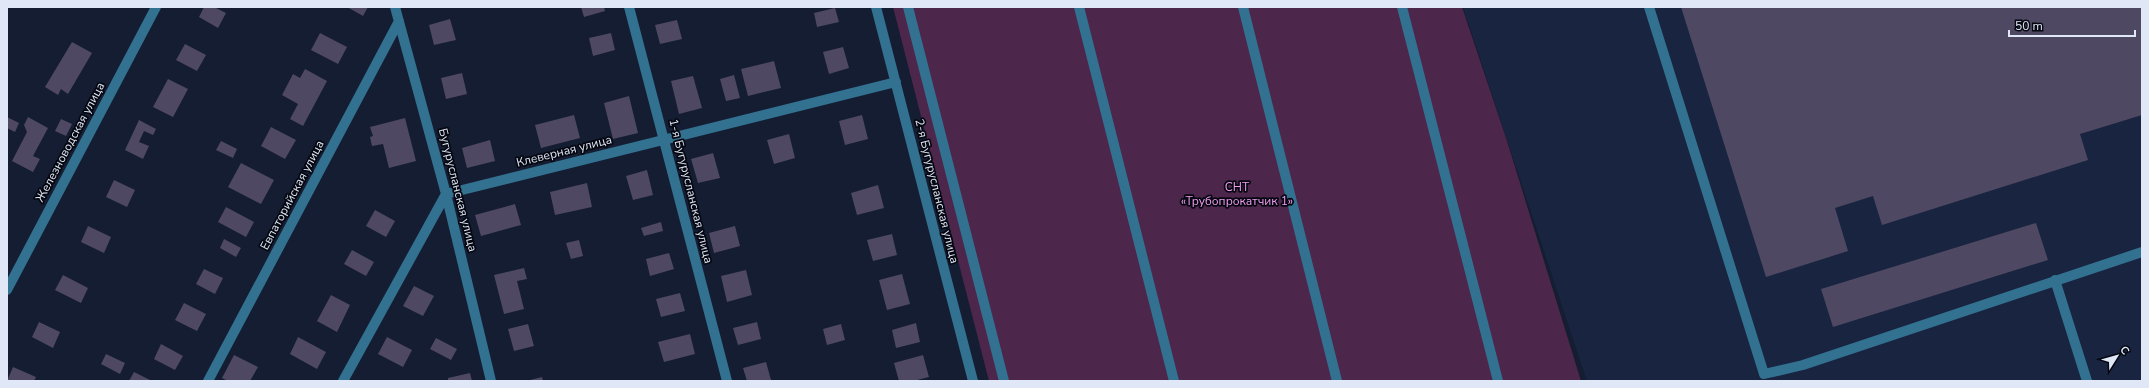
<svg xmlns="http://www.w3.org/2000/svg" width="2149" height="388" viewBox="0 0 2149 388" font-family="'Nunito Sans',sans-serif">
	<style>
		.built { fill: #192540 }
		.green { fill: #4d264c }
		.building { fill: #4f4862 }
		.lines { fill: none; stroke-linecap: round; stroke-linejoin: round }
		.minor { stroke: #337190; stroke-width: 10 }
		.labels { text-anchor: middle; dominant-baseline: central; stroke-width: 3.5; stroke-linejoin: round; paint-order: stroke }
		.street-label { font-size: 12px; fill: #e0e7f6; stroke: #050811 }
		.park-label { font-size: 12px; fill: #f49cf1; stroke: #050811 }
	</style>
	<rect width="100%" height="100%" fill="#141d32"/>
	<!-- built -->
	<path class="built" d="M1463,7H2142V381H1587Z"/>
	<!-- green -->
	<path class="green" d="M893,7H1462L1507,141L1581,381H989Z"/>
	<!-- building -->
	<path class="building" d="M204,7H214L226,13L218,28L199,17Z
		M347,7H368L363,16Z
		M581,7H604L605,11L584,17Z
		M1681,7H2142V115L2080,134L2088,160L1882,225L1873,196L1835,208L1848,251L1766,277Z
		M835,8L839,22L817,27L814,13Z
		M450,19L456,40L434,45L429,25Z
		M677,20L682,39L660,44L655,25Z
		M320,33L347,47L338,64L311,50Z
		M611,33L615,50L593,56L589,38Z
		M72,42L92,53L68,94L61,89L58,95L45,87Z
		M185,44L206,55L197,71L176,60Z
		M843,47L849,68L829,74L823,52Z
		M774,61L781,88L748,96L741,69Z
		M305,69L327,81L303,126L290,119L298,104L282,95L293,74L300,78Z
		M462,73L467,94L446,99L441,78Z
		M734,75L740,98L726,101L720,79Z
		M693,76L702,108L679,114L671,81Z
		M168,79L188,89L173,117L153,107Z
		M629,96L638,133L613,139L604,103Z
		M574,115L580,138L541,148L535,125Z
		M862,115L868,139L845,145L839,121Z
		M7,117L19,123L15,132L7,128Z
		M28,117L48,128L33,156L40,159L33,172L12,161L27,132L24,125Z
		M405,118L416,161L389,168L383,144L372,146L370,137L373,136L370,127Z
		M61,119L72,124L66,136L55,131Z
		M139,120L156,129L153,135L144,131L139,142L149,146L143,159L125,150Z
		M271,127L296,140L285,159L261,146Z
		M789,134L795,158L774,164L767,140Z
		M490,140L495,161L467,168L462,148Z
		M221,141L237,149L233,158L216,150Z
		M713,153L720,178L698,183L691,159Z
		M241,163L274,180L261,204L228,187Z
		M647,170L653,195L633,200L626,176Z
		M114,180L135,190L127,207L106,197Z
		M587,183L592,207L555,215L550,192Z
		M878,185L884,208L857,215L851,193Z
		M515,204L521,225L481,236L475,215Z
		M226,207L254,222L246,237L218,222Z
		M375,210L395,221L386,237L366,226Z
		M661,222L663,231L644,236L641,228Z
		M2036,223L2048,260L1833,327L1821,289Z
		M88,226L111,237L104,253L81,242Z
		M735,226L740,246L714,253L709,233Z
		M892,234L897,255L873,261L867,240Z
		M224,239L241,248L236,257L220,248Z
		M579,240L583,256L571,259L566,243Z
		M352,250L374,262L366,276L344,264Z
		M669,253L674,269L650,276L646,259Z
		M524,268L527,279L517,281L524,309L504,314L494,275Z
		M204,269L223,278L215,294L196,284Z
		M746,270L752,295L727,302L721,276Z
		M902,274L910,304L887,310L879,280Z
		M63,275L88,288L81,303L55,290Z
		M414,286L434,296L423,316L403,306Z
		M680,293L685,311L661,317L656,299Z
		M331,295L350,305L337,332L317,321Z
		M184,303L206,314L197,331L175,320Z
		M39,322L60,332L53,348L32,337Z
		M757,322L761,339L738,345L733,328Z
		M916,323L920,342L896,348L892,330Z
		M528,324L534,346L514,351L508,329Z
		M841,324L845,340L827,345L823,329Z
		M690,334L695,354L664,362L658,342Z
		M298,337L326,352L317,369L290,354Z
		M387,337L412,350L403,367L378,354Z
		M436,338L457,349L451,360L430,349Z
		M161,344L183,356L175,370L154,359Z
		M106,354L125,363L120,374L101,364Z
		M234,355L258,367L250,381H228L222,378Z
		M923,355L929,377L913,381H899L894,363Z
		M766,362L771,380L747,381L743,368Z
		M13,367L36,377L34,381H7Z
		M134,372L152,381H129Z
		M470,373L472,381H448V378Z
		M542,377L543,381H530V380Z"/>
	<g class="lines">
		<!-- minor -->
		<path class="minor" d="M395,7L446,194L491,381
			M629,7L727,381
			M876,7L973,381
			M908,7L1004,381
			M1079,7L1174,381
			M1243,7L1337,381
			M1402,7L1498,381
			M1649,7L1764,374L1803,365L2142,252
			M2055,280L2087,381
			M7,290L156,7
			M208,381L399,21
			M343,381L446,194L896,82"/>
	</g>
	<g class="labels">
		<!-- street labels -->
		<g class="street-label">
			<text transform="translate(70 142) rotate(-62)">Железноводская улица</text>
			<text transform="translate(564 151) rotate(-14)">Клеверная улица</text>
			<text transform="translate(458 190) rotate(76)">Бугурусланская улица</text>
			<text transform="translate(691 191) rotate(76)">1-я Бугурусланская улица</text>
			<text transform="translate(937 191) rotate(76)">2-я Бугурусланская улица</text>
			<text transform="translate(292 195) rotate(-62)">Евпаторийская улица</text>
		</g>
		<!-- park labels -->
		<g class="park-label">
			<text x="1237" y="187">СНТ<tspan x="1237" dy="14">«Трубопрокатчик 1»</tspan></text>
		</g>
	</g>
	<!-- border -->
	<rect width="2149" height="388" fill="none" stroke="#e0e7f6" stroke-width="16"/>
	<!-- north arrow -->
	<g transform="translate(2117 356) rotate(53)" stroke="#050811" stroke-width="3" paint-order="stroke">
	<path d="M0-3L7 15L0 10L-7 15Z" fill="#e0e7f6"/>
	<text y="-6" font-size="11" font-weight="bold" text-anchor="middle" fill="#e0e7f6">С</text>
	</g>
	<!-- scale -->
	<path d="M2009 30v6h126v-6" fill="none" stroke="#e0e7f6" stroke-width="2"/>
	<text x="2015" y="30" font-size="12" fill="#e0e7f6" stroke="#050811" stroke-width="3" paint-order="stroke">50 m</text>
</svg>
